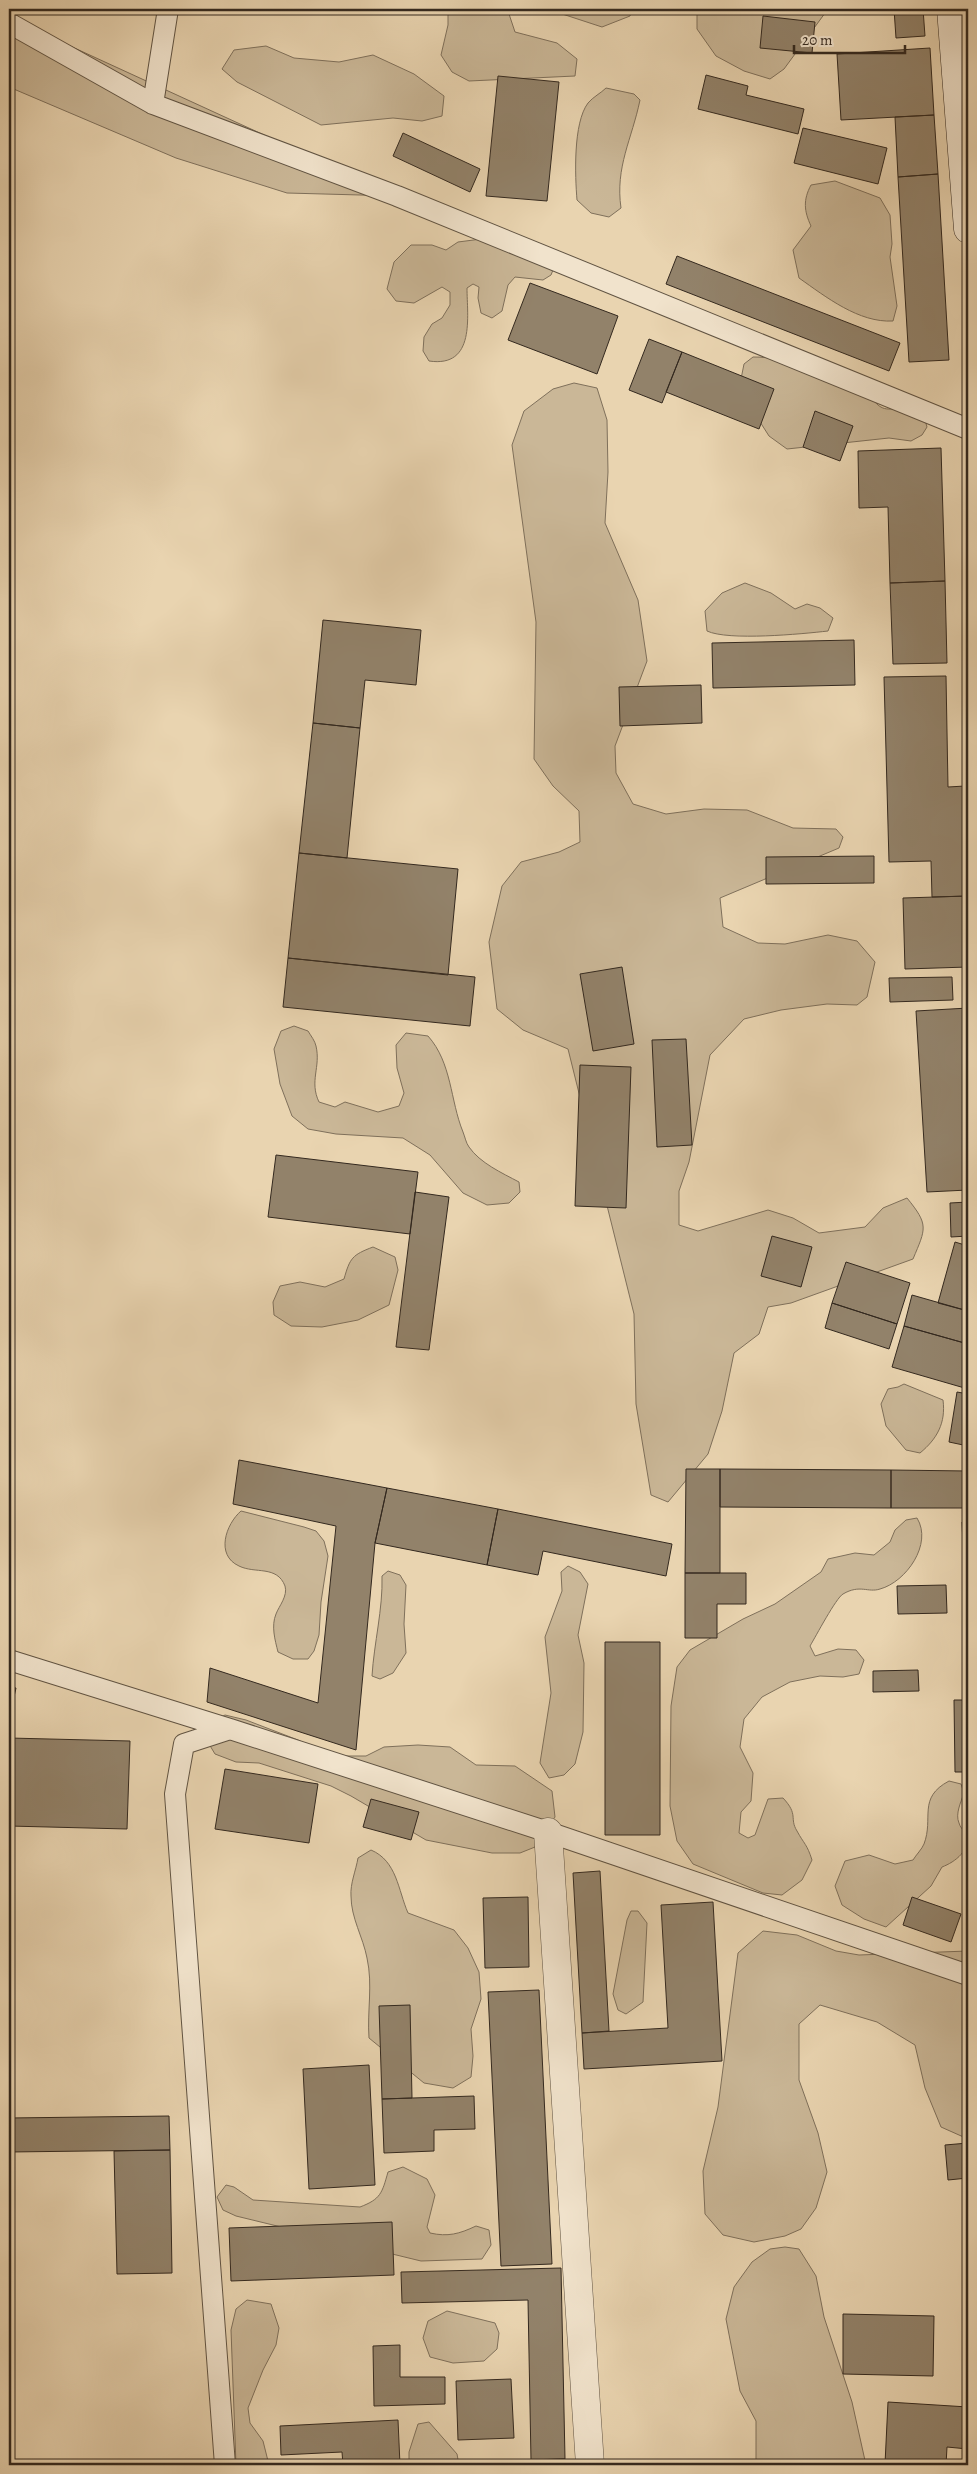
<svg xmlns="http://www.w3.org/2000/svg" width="977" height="2474" viewBox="0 0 977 2474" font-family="Alegreya,serif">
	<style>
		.green { fill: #cab797; stroke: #7f705b }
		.building { fill: #92826a; stroke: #34291f }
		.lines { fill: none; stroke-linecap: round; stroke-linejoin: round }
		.service-casing { stroke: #615443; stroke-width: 22 }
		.minor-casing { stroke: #615443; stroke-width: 29 }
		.secondary-casing { stroke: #34291f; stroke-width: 29 }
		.service { stroke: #f1e3cc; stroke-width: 20 }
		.minor { stroke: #f1e3cc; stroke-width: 28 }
		.secondary { stroke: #f1e3cc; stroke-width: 28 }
	</style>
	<rect width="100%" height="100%" fill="#e9d4b0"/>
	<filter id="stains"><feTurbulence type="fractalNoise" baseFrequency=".004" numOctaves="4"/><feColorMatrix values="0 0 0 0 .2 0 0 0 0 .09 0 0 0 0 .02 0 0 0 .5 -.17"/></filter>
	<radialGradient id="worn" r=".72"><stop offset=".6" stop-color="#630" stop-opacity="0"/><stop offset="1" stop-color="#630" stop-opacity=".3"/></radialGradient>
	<!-- green -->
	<path class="green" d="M448,9H511L508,11L515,32L557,43L577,59L575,76L469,81L452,72L441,55L448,25Z
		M547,9H632L630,16L602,27Z
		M697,9H828L784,69L770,79L744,71L716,56L697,29Z
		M9,18L397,196L287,193L176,158L9,87Z
		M266,46L294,58L339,62L373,55L414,74L444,96L442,116L422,121L393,118L321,125L237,82L222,69L234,50Z
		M606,88L634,94L640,100C632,139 615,167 621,208L609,217L591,213L577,200C575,176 573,123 588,103C593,97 601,93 606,88Z
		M835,181L880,198L890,215L892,244L890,257L897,306L893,321C859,323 826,297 799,278L793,250L811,226C804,211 803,200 811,185Z
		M489,238L553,270L551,275L543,280L515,277L508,285L502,311L492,318L481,313L478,298L479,287L473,284L467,288C467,316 476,368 429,361L423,351L424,337L432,324L442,318L450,305V292L442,287L414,303L396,301L387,289L394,262L411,245H432L446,250L458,242Z
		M753,357C790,356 836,382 870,396C884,415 888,407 906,409C912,410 918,412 923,413L927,427L922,435L911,441L889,438L787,449L769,436L739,389L744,364Z
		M574,383L597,388L607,420L608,472L605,523L638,600L647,661L615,746L616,773L633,804L666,814L704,809L747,810L793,828L836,829L843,837L839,848L720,898L723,927L758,943L785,944L828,935L857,941L875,962L867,997L857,1005L827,1004L781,1010L744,1019L710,1055L689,1162L679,1191V1225L698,1231L768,1210L793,1218L819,1233L865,1227L883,1208L907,1198C929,1225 926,1228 913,1259L791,1303L768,1307L759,1334L734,1353L722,1411L708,1454L668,1502L651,1495L636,1404L634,1314L568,1049L523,1030L497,1009L489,942L502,886L521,862L559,852L580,842L579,811L553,786L534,759L536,622L512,445L524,411L553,389Z
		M745,583L771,593L795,609L807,604L820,608L833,618L828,631C802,634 728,641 707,631L705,611L722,593Z
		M294,1026L308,1031C311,1036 315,1041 316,1046C321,1067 309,1081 319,1102L335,1107L345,1102L378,1112L399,1106L404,1093L397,1068L396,1045L406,1033L428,1036C452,1063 450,1100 463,1132C465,1137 466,1143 469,1147C480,1163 502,1173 519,1182L520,1192L509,1203L487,1205L463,1193L430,1155L403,1138L336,1134L308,1129L292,1116L280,1084L274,1049L281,1031Z
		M373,1247L395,1257L398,1270L389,1305L358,1320L322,1327L291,1326L274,1315L273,1302L280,1286L300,1282L325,1287L344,1279C350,1258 352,1255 373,1247Z
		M904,1384L943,1400C946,1423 937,1439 920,1453L906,1450L886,1426L881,1404L888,1389L898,1387Z
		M241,1511L304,1527L316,1531L324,1541L328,1556L321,1602L319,1635L314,1651L308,1659H293L278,1652C275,1640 271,1626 276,1614C279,1606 288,1596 285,1586C277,1565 255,1574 239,1566C215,1555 226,1524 241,1511Z
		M917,1518C933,1544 906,1582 880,1589C868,1593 860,1584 843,1594C836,1598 816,1636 810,1646L815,1656L838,1649L856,1650L864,1660L859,1674L843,1677L820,1676L790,1682L762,1697L744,1719L740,1747L753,1773L751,1801L741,1812L739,1833L748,1838L755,1835L768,1799L783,1798C799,1815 789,1818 797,1831C804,1844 807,1844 812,1860L802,1880L782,1895L763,1893L693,1864L677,1841L670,1806L671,1706L677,1667L690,1650L743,1619L775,1604L821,1572L828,1559L855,1553L874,1555L890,1542L895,1530L906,1520Z
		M568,1566L580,1572L588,1584L578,1635L584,1663L583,1732L575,1764L564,1775L549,1778L540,1763L551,1693L545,1637L562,1591L561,1572Z
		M388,1571L400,1575L406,1585L404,1624L406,1653L393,1673L380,1679L372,1676C374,1643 383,1609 382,1576Z
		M225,1715L246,1720L298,1740L316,1749L344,1756H366L384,1747L418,1745L450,1747L476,1765L515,1766L552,1791L555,1817L535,1847L520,1853H492L426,1840L351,1796L331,1786L259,1763L236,1762L215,1754L209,1744L219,1718Z
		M949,1781L961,1784L964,1793C961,1802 955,1814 959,1823C960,1827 963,1830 965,1833C972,1850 955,1862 942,1867L931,1886L886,1927L864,1919L842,1905L835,1886L845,1861L869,1855L895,1864L913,1860C916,1855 922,1849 924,1844C934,1818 917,1798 949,1781Z
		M371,1850C397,1861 398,1890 408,1913L454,1930L468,1948L479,1972L481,1999L471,2029L473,2056L471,2077L453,2088L424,2083L369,2038C367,2011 373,1985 367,1958C363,1937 351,1918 351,1896C350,1884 356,1870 358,1858Z
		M631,1911H638L647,1923L643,2002L626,2014L618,2010L613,1994L627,1920Z
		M763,1931L797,1935L836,1951L859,1955L968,1951V2139L941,2127L925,2088L915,2045L877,2022L820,2005L799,2024V2080L818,2133L827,2172L816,2208L801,2229L785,2236L754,2242L723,2235L705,2214L703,2171L718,2107L738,1953Z
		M403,2167L427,2179L435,2195L427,2227L430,2233C448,2237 459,2234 476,2226L489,2230L491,2245L482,2259L421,2261L236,2216L223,2210L217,2197L226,2185L234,2187L253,2200L360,2207C381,2199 382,2193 388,2172Z
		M785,2247L799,2249L816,2276L824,2317L852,2402L866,2465H756V2421L740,2391L726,2319L734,2287L752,2262L770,2249Z
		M247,2300L271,2304L279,2328L276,2345L263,2370L248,2408L250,2423L263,2441L269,2465H236L231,2330L236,2309Z
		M447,2311L495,2323L499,2333L497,2349L484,2361L453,2363L430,2357L423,2338L428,2321Z
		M429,2422L457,2454L459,2465H409V2452L418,2424Z"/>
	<!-- building -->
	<path class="building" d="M894,9H923L925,36L896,38Z
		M763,16L815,22L812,53L760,48Z
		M930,48L934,115L841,120L837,54Z
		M706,75L748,86L746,95L804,109L798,134L698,109Z
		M498,76L559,82L547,201L486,196Z
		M934,115L938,174L898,177L895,117Z
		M803,128L887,148L878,184L794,163Z
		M403,133L480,169L470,192L393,156Z
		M938,174L949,360L909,362L898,177Z
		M677,256L900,343L889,371L666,284Z
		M530,283L618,316L597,374L508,340Z
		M649,339L682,352L662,403L629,390Z
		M682,352L774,389L759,429L666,392Z
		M815,411L853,426L840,461L803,447Z
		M941,448L945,581L890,583L888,507L859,508L858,451Z
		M945,581L947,663L893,664L890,583Z
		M323,620L421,630L416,685L365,680L360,728L313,723Z
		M854,640L855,685L713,688L712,643Z
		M946,676L948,787L965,786L968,896L932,897L931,861L889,862L884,677Z
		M701,685L702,723L620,726L619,687Z
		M313,723L360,728L347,858L299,853Z
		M299,853L458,869L448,975L288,958Z
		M874,856V883L766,884V857Z
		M968,896V967L905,969L903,898Z
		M288,958L475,977L470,1026L283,1007Z
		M622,967L634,1044L593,1051L580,974Z
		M952,977L953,1000L890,1002L889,978Z
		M968,1008V1190L927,1192L916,1011Z
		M686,1039L692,1145L657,1147L652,1040Z
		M580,1065L631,1067L626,1208L575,1206Z
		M276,1155L418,1172L410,1234L268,1217Z
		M415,1192L449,1197L429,1350L396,1347Z
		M968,1202V1236L951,1237L950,1203Z
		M772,1236L812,1247L801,1287L761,1276Z
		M955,1242L968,1246V1311L938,1303Z
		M846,1262L910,1283L897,1324L832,1303Z
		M912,1295L968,1311V1344L904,1326Z
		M832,1303L897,1324L889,1349L825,1328Z
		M904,1326L968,1344V1389L892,1367Z
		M957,1392L968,1394V1446L949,1442Z
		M239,1460L387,1488L375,1543L356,1750L207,1702L210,1668L318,1703L336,1526L233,1504Z
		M686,1469H720V1573H685Z
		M720,1469L891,1470V1508L720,1507Z
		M891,1470L968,1471V1508H891Z
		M387,1488L498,1509L487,1565L375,1543Z
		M498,1509L672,1544L666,1576L543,1551L538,1575L487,1565Z
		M962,1522H968V1590L965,1591Z
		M685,1573H746V1604H717V1638H685Z
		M946,1585L947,1613L898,1614L897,1586Z
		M968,1590V1643L965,1591Z
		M605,1642H660V1835H605Z
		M918,1670L919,1691L873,1692V1671Z
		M9,1687L16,1688L9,1719Z
		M954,1700H968V1772H955Z
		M9,1738L130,1741L127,1829L9,1826Z
		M225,1769L318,1784L309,1843L215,1829Z
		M371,1799L419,1812L411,1840L363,1827Z
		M600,1871L609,2031L582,2033L573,1873Z
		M528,1897L529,1967L485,1968L483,1898Z
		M912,1897L961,1914L951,1942L903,1925Z
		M713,1902L722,2061L584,2069L582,2033L668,2028L661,1905Z
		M539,1990L552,2264L501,2266L488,1992Z
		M410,2005L412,2098L382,2099L379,2006Z
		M369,2065L375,2185L309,2189L303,2069Z
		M474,2096L475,2129L434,2130V2151L384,2153L382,2099Z
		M169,2116L170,2150L9,2152V2118Z
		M968,2143V2178L948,2180L945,2145Z
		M170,2150L172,2273L117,2274L114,2151Z
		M392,2222L394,2275L231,2281L229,2228Z
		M561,2268L565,2459L531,2460L528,2300L402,2303L401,2272Z
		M843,2314L934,2316L933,2376L843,2374Z
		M400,2345V2377H445V2404L374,2406L373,2346Z
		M511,2379L514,2438L458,2440L456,2381Z
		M888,2402L968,2407V2449L947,2447L946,2465L885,2464Z
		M398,2420L400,2465H343L342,2452L281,2455L280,2426Z
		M565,2459V2465H522V2460Z"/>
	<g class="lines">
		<defs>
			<path id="service" d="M9,23L153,104L397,196L968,429
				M153,104L168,9
				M9,1660L230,1729
				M225,2465L175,1794L184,1744L230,1729L548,1832L968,1975"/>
			<path id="minor" d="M548,1832L590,2465"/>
			<path id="secondary" d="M951,9L968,229"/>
		</defs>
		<!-- service casing -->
		<use href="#service" class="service-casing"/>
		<!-- minor casing -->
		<use href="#minor" class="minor-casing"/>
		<!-- secondary casing -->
		<use href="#secondary" class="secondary-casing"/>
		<!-- service -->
		<use href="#service" class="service"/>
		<!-- minor -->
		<use href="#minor" class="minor"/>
		<!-- secondary -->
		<use href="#secondary" class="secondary"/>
	</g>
	<!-- margin -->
	<rect width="977" height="2474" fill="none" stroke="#e9d4b0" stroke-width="30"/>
	<rect x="10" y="10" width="957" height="2454" fill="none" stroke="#34291f" stroke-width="2.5"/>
	<rect x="15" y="15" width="947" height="2444" fill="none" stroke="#34291f"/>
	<!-- scale -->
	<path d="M794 45v8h111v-8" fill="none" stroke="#34291f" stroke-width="2.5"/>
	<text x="802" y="45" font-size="15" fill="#34291f" stroke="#f1e3cc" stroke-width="4" paint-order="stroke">20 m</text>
	<rect width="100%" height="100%" filter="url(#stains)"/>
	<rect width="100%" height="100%" fill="url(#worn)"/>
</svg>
